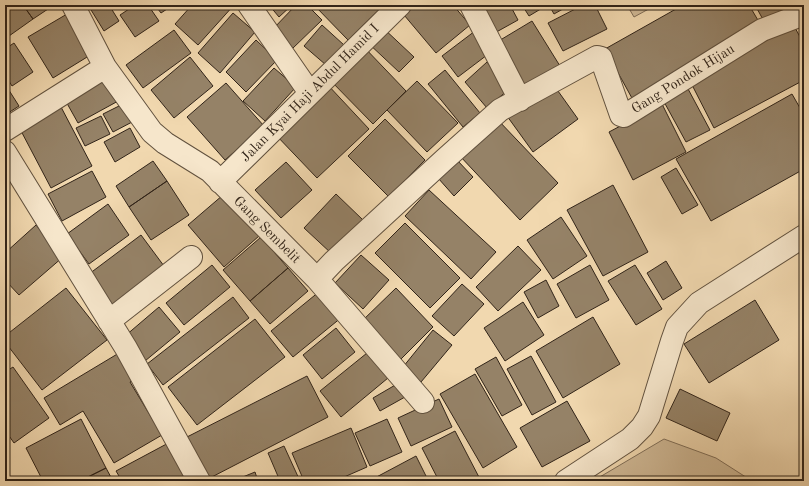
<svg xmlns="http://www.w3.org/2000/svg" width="809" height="486" viewBox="0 0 809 486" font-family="'Old Standard TT',serif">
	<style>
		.green { fill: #d0b996; stroke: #806e58 }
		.building { fill: #958267; stroke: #312419 }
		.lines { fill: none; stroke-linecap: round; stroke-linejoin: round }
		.minor-casing { stroke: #61513e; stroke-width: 24 }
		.tertiary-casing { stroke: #61513e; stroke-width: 24 }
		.minor { stroke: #f6e6cb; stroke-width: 22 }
		.tertiary { stroke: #f6e6cb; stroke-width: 22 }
		.labels { text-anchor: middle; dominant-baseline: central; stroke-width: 3.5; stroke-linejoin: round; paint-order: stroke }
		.street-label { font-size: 14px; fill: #312419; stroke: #f6e6cb }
	</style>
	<rect width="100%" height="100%" fill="#f1d8af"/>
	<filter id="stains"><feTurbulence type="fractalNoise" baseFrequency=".005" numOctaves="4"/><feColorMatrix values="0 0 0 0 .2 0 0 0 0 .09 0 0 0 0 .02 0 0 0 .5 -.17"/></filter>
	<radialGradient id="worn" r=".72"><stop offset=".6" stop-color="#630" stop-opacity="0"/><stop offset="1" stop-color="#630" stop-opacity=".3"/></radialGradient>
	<!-- green -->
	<path class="green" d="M627,5H656L634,17Z
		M664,439L716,458L752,481H593Z"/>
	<!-- building -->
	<path class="building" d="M5,5H23L33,19L9,36L5,30Z
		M23,5H54L33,19Z
		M88,5H109L119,21L104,31Z
		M135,5H148L159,21L135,37L120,15Z
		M155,5H173L161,13Z
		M192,5H234L198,45L175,24Z
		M269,5H292L279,17Z
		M296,5H307L322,20L292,49L272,30Z
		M314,5H384L348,40Z
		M403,5H453L470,25L436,53L399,9Z
		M486,5H510L518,20L491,35L477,11Z
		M522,5H542L544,7L529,16Z
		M549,5H570L554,14Z
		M583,5H595L607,29L563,51L548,23Z
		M683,5H749L762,27L633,100L605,49Z
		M755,5H801L766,25Z
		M233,13L255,32L220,73L198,53Z
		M67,14L92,54L53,78L28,37Z
		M532,21L560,66L525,88L497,42Z
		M322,25L344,45L326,65L304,46Z
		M381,26L414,57L399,72L367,42Z
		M794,26L804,44V80L714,128L690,81Z
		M174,30L191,53L143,88L126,65Z
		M475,31L491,52L458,77L442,56Z
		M256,40L277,60L246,92L226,72Z
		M14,43L33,72L12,86L5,75V49Z
		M362,45L406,91L373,124L328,78Z
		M190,57L213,86L174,118L151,90Z
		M487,62L509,89L487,108L465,82Z
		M274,68L296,87L265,121L243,101Z
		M445,70L480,113L463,127L428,84Z
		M107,75L120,100L78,123L64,98Z
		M417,81L458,123L427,152L387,110Z
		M226,83L264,126L225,160L187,117Z
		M326,83L369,129L317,178L274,133Z
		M5,84L19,106L5,115Z
		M553,84L578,119L533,152L507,116Z
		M687,87L710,130L686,142L663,100Z
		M792,94L804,115V169L711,221L676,159Z
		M125,103L134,121L113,132L103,114Z
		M662,104L686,152L633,180L609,132Z
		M61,107L92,166L51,188L20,129Z
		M101,116L110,134L85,146L76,128Z
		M385,119L425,160L389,197L348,156Z
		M497,119L558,183L520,220L459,155Z
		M130,128L140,147L115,162L104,142Z
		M457,160L473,177L454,196L438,178Z
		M153,161L167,181L129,207L116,186Z
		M286,162L312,190L281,218L255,190Z
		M676,168L698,205L682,214L661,177Z
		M92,171L106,197L62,221L48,194Z
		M167,181L189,215L151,240L129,207Z
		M613,185L648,252L603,276L567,210Z
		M429,190L496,252L471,279L405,216Z
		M336,194L363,220L332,254L304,228Z
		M223,195L259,236L224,267L188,225Z
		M108,204L129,235L89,264L67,234Z
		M561,217L587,256L553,279L527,240Z
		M405,223L460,278L430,308L375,253Z
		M36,225L63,257L19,295L5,280V253Z
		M141,235L164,266L112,305L89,274Z
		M261,237L288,268L250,301L223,270Z
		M518,246L541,270L498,311L476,287Z
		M361,255L389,280L363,309L335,283Z
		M666,261L682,288L663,300L647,273Z
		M212,265L230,287L184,325L166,303Z
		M590,265L609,300L576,318L557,284Z
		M635,265L662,309L636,325L608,281Z
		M288,268L308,291L270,324L250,301Z
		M546,280L559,306L538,318L524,292Z
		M462,284L484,304L454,336L432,316Z
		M66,288L107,340L42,390L5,342V336Z
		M396,288L433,327L399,361L361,322Z
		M320,291L342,317L293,357L271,331Z
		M233,297L249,318L163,385L147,364Z
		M755,300L779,340L709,383L684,344Z
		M523,302L544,335L505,361L484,328Z
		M159,307L180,332L145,361L125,336Z
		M593,317L620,364L563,398L536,351Z
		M255,319L285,357L197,425L168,387Z
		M336,328L355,352L322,379L303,355Z
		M433,330L452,345L421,382L403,367Z
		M119,353L134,379L130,382L162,435L114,463L83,411L60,425L44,398Z
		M367,353L388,378L341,417L320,391Z
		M531,356L556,402L532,415L507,369Z
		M496,357L522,405L502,416L475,369Z
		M13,367L49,418L14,443L5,430V372Z
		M475,374L517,447L483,468L440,394Z
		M307,376L328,417L206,480L185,438Z
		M397,384L405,397L380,411L373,398Z
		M680,389L730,413L717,441L666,418Z
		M439,399L452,427L411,446L398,418Z
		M567,401L590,441L542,467L520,428Z
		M81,419L106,468L80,481H43L26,448Z
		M387,419L402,452L370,466L355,433Z
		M351,428L367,467L335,481H304L292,453Z
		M455,431L481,481H439L422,448Z
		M174,440L194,481H122L116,471Z
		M284,446L300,481H280L268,453Z
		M416,456L427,478L422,481H369Z
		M106,468L113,481H80Z
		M255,472L258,481H233Z"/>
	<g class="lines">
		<defs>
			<path id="minor" d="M73,5L105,67L152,132L165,143L210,171L317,279L423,402
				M249,5L310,93
				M471,5L520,100
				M5,130L105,67
				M5,152L126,348L199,481
				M220,182L400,5
				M317,279L334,261L445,159L500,110L597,57L601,58L621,115L624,116L762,30L804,14
				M109,321L191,257"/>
			<path id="tertiary" d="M566,481L630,439L642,427L649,416L672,341L677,327L699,303L804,236"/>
		</defs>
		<!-- minor casing -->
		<use href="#minor" class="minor-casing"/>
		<!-- tertiary casing -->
		<use href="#tertiary" class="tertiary-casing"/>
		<!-- minor -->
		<use href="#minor" class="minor"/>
		<!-- tertiary -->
		<use href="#tertiary" class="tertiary"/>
	</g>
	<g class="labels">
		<!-- street labels -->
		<g class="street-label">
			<text transform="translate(683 79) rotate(-32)">Gang Pondok Hijau</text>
			<text transform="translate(310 93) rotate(-45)">Jalan Kyai Haji Abdul Hamid I</text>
			<text transform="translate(267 230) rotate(45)">Gang Sembelit</text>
		</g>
	</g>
	<!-- margin -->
	<rect width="809" height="486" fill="none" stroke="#f1d8af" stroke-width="20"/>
	<rect x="6" y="6" width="797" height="474" fill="none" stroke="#312419" stroke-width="2"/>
	<rect x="10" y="10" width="789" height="466" fill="none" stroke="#312419"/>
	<rect width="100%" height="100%" filter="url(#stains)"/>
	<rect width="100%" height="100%" fill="url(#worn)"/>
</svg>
